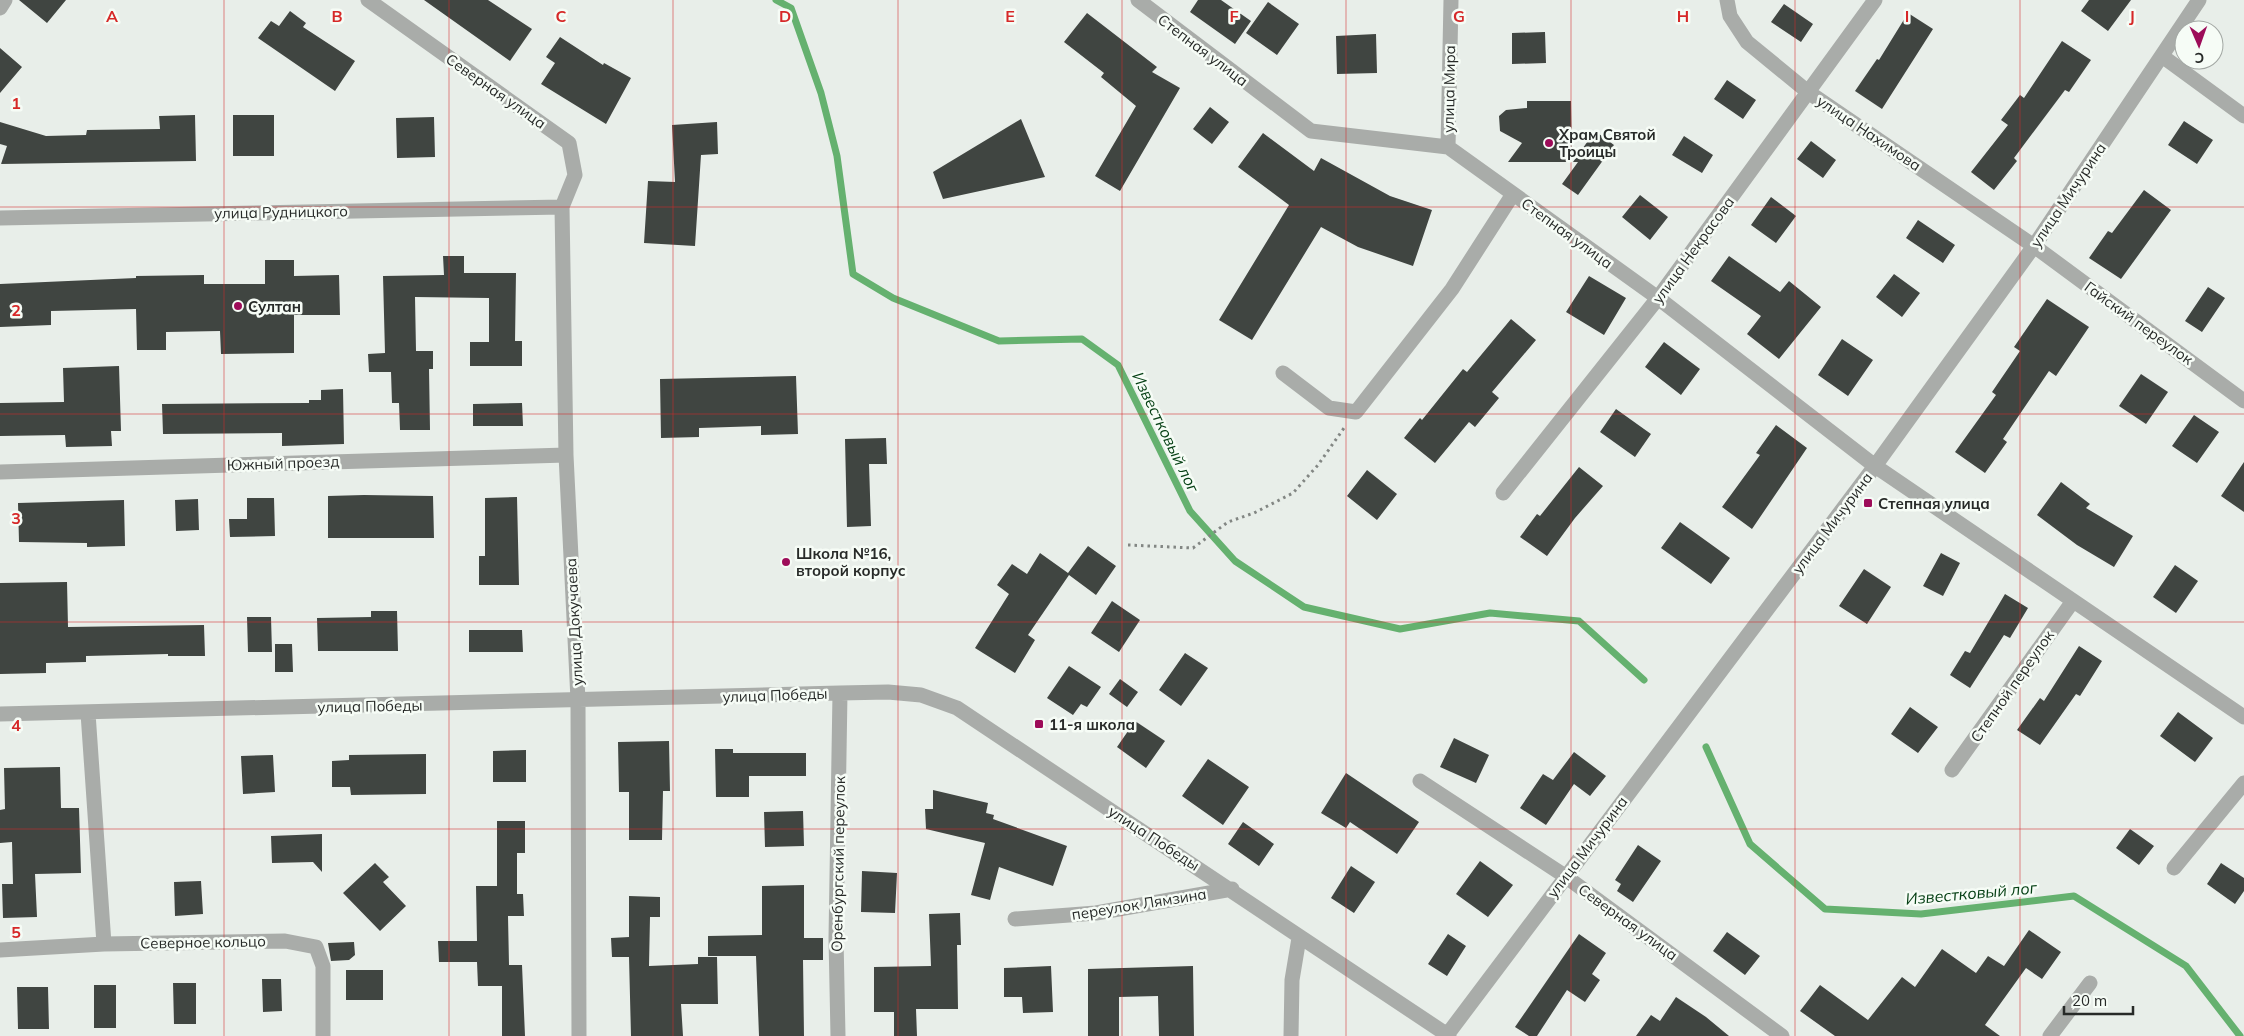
<svg xmlns="http://www.w3.org/2000/svg" width="2244" height="1036" viewBox="0 0 2244 1036" font-family="Mulish,sans-serif">
	<style>
		.lines { fill: none; stroke-linecap: round; stroke-linejoin: round }
		.stream { stroke: #65b16f; stroke-width: 7 }
		.building { fill: #404541 }
		.path { stroke: #828683; stroke-width: 3; stroke-dasharray: 2.5 4; stroke-linecap: butt }
		.minor { stroke: #a9aca9; stroke-width: 15 }
		.grid { fill: none; stroke: #d62828; stroke-width: 1; stroke-opacity: 0.55 }
		.poi-dot { fill: #9d0c59; stroke: #f6fcf6; stroke-width: 2 }
		.labels { text-anchor: middle; dominant-baseline: central; stroke-width: 5; stroke-linejoin: round; paint-order: stroke }
		.street-label { font-size: 15px; fill: #272a28; stroke: #f6fcf6 }
		.poi-label { font-size: 15px; font-weight: bold; fill: #272a28; stroke: #f6fcf6; text-anchor: start }
		.water-label { font-size: 16px; font-style: italic; fill: #064015; stroke: #f6fcf6 }
		.grid-label { font-size: 16px; text-anchor: middle; font-weight: bold; fill: #d62828; stroke: #f6fcf6; stroke-width: 5; stroke-linejoin: round; paint-order: stroke }
	</style>
	<rect width="100%" height="100%" fill="#e8eee9"/>
	<g class="lines">
		<!-- stream -->
		<path class="stream" d="M776,0L791,8L821,93L837,156L853,274L893,298L999,341L1082,339L1118,365L1190,511L1235,561L1304,607L1400,629L1490,613L1579,621L1644,680
			M1706,747L1750,844L1825,909L1921,914L2074,896L2186,966L2240,1036"/>
	</g>
	<!-- building -->
	<path class="building" d="M19,0H66L47,23Z
		M424,0H488L532,29L510,61Z
		M1198,0H1221L1251,21L1235,44L1190,12Z
		M2089,0H2131L2108,31L2081,11Z
		M1268,2L1299,24L1277,55L1246,33Z
		M1784,4L1813,24L1801,42L1771,22Z
		M290,11L306,23L303,27L355,61L335,91L258,38L271,21L279,26Z
		M1087,13L1157,67L1152,72L1180,88L1120,191L1095,176L1136,106L1101,77L1104,73L1064,42Z
		M1908,13L1933,29L1882,109L1855,91L1877,59L1879,60Z
		M1545,32L1546,63L1512,64V33Z
		M1376,34L1377,73L1337,74L1336,36Z
		M560,37L603,65L604,63L631,78L606,124L541,84L555,63L546,57Z
		M2062,41L2091,60L2069,92L2065,90L2014,158L2017,161L1994,190L1971,172L2008,125L2001,120L2020,95L2024,98Z
		M0,48L22,67L0,93Z
		M1727,80L1756,100L1743,119L1714,99Z
		M1527,101H1571L1572,162H1508L1522,143L1500,131L1499,116L1506,110L1527,108Z
		M1210,107L1229,122L1212,144L1193,129Z
		M195,115L196,161L1,164L7,146L0,144V122L46,136L86,135L87,130L160,129L159,116Z
		M233,115H274V156H233Z
		M434,117L435,157L397,158L396,118Z
		M1021,119L1045,177L943,199L933,172Z
		M2184,121L2213,140L2197,164L2168,145Z
		M717,122L718,154L701,155L695,246L644,243L648,181L675,182L672,125Z
		M1595,131L1614,145L1578,195L1562,184L1578,162H1573Z
		M1263,133L1314,171L1321,158L1390,196L1432,210L1413,266L1358,247L1321,227L1252,340L1219,320L1289,205L1238,167Z
		M1684,136L1713,155L1702,173L1672,155Z
		M1811,141L1836,160L1823,178L1797,159Z
		M2144,190L2171,210L2121,279L2089,258L2108,231L2112,233Z
		M1640,195L1668,217L1650,240L1622,217Z
		M1771,197L1796,216L1776,243L1751,225Z
		M1918,220L1955,245L1943,263L1906,238Z
		M443,256H464V273H516L515,341H522V366H470V342H489V298L415,297L416,351H433V369H429L430,430H400L399,403H392L391,372H369L368,354L385,353L383,276L444,275Z
		M1729,256L1780,292L1789,281L1821,307L1779,359L1747,334L1761,316L1711,281Z
		M265,260H294V276L339,275L340,315H294V353L221,354L220,331L166,332V350H137L136,309L51,311V325L0,327V284L136,278V276L204,275V284H265Z
		M1894,274L1920,293L1902,317L1876,297Z
		M1589,276L1626,298L1604,335L1566,312Z
		M2208,287L2225,298L2202,332L2185,321Z
		M2047,299L2089,327L2056,376L2049,371L2003,439L2007,442L1985,473L1955,452L1996,395L1992,392L2020,351L2014,347Z
		M1511,319L1536,340L1492,392L1499,398L1475,427L1469,422L1435,463L1404,438L1420,418L1422,420L1463,369L1467,372Z
		M1842,339L1873,360L1848,396L1818,375Z
		M1664,342L1700,369L1681,395L1645,367Z
		M119,366L121,431H111L112,446L66,447L65,435L0,436V403L64,402L63,368Z
		M2141,374L2168,392L2146,424L2119,406Z
		M796,376L798,434L761,435V426L699,428V437L661,438L660,379Z
		M343,389L344,444L282,446V433L163,434L162,404L309,403V400H321V390Z
		M522,403L523,426H473V404Z
		M1616,409L1651,434L1635,457L1600,432Z
		M2194,415L2219,432L2197,463L2172,446Z
		M1776,425L1807,448L1752,529L1722,507L1760,455L1756,453Z
		M886,438L887,464H869L871,526L847,527L845,439Z
		M2244,462V512L2221,496Z
		M1579,467L1603,486L1575,518L1547,556L1520,537L1537,514L1540,516Z
		M1367,470L1397,494L1377,520L1347,496Z
		M2061,482L2090,504L2086,508L2133,536L2114,567L2077,545L2037,515Z
		M364,495L433,496L434,538H328V496Z
		M517,497L519,585H479V556H485V498Z
		M247,498H274L275,536L230,537L229,519H247Z
		M198,499L199,530L176,531L175,500Z
		M124,500L125,546L87,547V543L19,542L18,503Z
		M1680,522L1730,558L1711,584L1661,548Z
		M1088,546L1116,566L1096,595L1069,575L1028,635L1035,640L1015,673L975,648L1009,594L997,585L1012,564L1027,574L1040,553L1068,573Z
		M1941,553L1960,563L1943,596L1923,586Z
		M2175,565L2198,581L2176,613L2153,597Z
		M1864,569L1891,587L1867,624L1839,606Z
		M67,582L68,627L204,625L205,656H168V654L86,656V662L46,663V673L0,674V583Z
		M2005,594L2028,608L2010,638L2004,635L1970,688L1950,675L1965,651L1970,653Z
		M1112,601L1140,620L1119,652L1091,633Z
		M371,611H397L398,651H318L317,618L371,617Z
		M247,617H271L272,652H248Z
		M469,630H522L523,652H469Z
		M275,644H292L293,672H275Z
		M2079,646L2102,661L2080,696L2076,694L2040,745L2017,730L2040,698L2044,701Z
		M1185,653L1208,668L1181,706L1159,690Z
		M1069,666L1101,687L1087,707L1081,704L1073,715L1047,698Z
		M1120,679L1138,692L1127,707L1109,694Z
		M1910,707L1938,727L1918,753L1891,734Z
		M2178,712L2213,738L2195,762L2160,736Z
		M1135,721L1165,741L1146,768L1117,747Z
		M1454,738L1489,755L1476,783L1440,767Z
		M669,741L670,791H663L662,840H629V792H619L618,742Z
		M715,749H733V753H806V776H749V797H716Z
		M526,750V782H493V751Z
		M1574,752L1606,776L1590,796L1574,784L1546,825L1520,808L1543,774L1553,780Z
		M426,754V794L351,795L350,787H332V761L349,760V755Z
		M273,755L275,792L243,794L241,756Z
		M1208,759L1249,787L1223,825L1182,796Z
		M60,767L61,808H79L81,873L35,874L37,917L3,918L2,884H13L12,842L0,843V810L5,809L4,768Z
		M1346,773L1419,822L1397,854L1350,822L1346,828L1321,813Z
		M933,790L988,803L986,813L994,815L993,819L1067,846L1053,886L999,867L990,900L971,895L985,843L926,829L925,809H933Z
		M803,811L804,846L765,847L764,812Z
		M497,821H525V853H517V894H523L524,916H508L509,965H522L525,1036H502V986H478L477,962H439L438,941H477L476,886H497Z
		M1243,822L1274,844L1259,866L1228,844Z
		M2130,829L2154,846L2139,865L2116,848Z
		M322,834V872L313,862L272,863L271,836Z
		M1638,845L1661,861L1633,902L1617,891L1621,884L1615,880Z
		M1480,861L1513,885L1488,917L1456,894Z
		M375,863L389,877L383,882L406,906L380,931L343,893Z
		M2221,863L2244,878V891L2235,904L2207,884Z
		M1351,866L1375,882L1354,913L1331,898Z
		M862,871L897,873L895,913L861,912Z
		M201,881L203,914L175,916L174,882Z
		M804,885V938H823V960H803L804,1036H759L756,956H708V936L762,935V886Z
		M629,896L660,897V917H650L649,966L698,964V957H717L718,1004H681L683,1036H631L629,957H612L611,938L629,937Z
		M960,913L961,945H957L958,1009H916L917,1036H894V1012H874V967L931,966L929,914Z
		M2029,930L2061,952L2042,979L2026,968L1985,1025L2000,1036H1835L1800,1011L1820,985L1868,1020L1902,977L1915,987L1942,949L1976,973L1988,956L2004,966Z
		M1727,932L1760,956L1745,975L1713,951Z
		M1448,934L1466,946L1447,976L1428,964Z
		M1579,934L1606,953L1592,974L1600,980L1585,1002L1567,990L1537,1036H1529L1515,1027Z
		M354,942L355,955L349,960L331,961L328,943Z
		M1051,966L1053,1012L1023,1013L1022,997H1004V968Z
		M1193,966L1194,1036H1159L1158,996L1119,997V1036H1088V969Z
		M346,970H383V1000H346Z
		M262,979H281L282,1011L263,1012Z
		M173,983H196V1024H174Z
		M94,985H116V1028H94Z
		M17,987H48L49,1029H18Z
		M1676,997L1706,1017L1729,1036H1636L1651,1015L1660,1021Z"/>
	<g class="lines">
		<!-- path -->
		<path class="path" d="M1128,545L1193,548L1228,522L1254,513L1293,493L1318,465L1344,428"/>
		<!-- minor -->
		<path class="minor" d="M368,0L569,143L575,175L562,207L566,455L578,700L579,1036
			M1138,0L1311,131L1448,147L1658,298L1875,466L2244,717
			M1727,0L1730,16L1747,42L1808,92L2034,246L2244,401
			M0,8L5,0
			M2162,56L2244,116
			M1448,147L1451,0
			M0,218L562,207
			M1283,373L1329,408L1356,412L1452,289L1513,194
			M0,472L566,455
			M1503,493L1658,298L1875,0
			M88,713L104,944
			M0,714L840,693L888,692L921,695L957,708L1449,1036
			M1952,770L2073,601
			M1420,781L1565,876L1782,1036
			M2174,868L2244,783
			M1015,919L1096,913L1232,889
			M0,950L104,944L285,941L316,947L323,966V1036
			M1447,1035L1875,466L2034,246L2199,0
			M838,1036L836,938L840,693
			M1291,1036L1292,980L1299,938
			M2050,1036L2090,983"/>
	</g>
	<!-- grid -->
	<path class="grid" d="M224,0V1036M449,0V1036M673,0V1036M898,0V1036M1122,0V1036M1346,0V1036M1571,0V1036M1795,0V1036M2020,0V1036M0,207H2244M0,414H2244M0,622H2244M0,829H2244"/>
	<!-- markers -->
	<g class="poi-dot">
		<circle cx="1549" cy="143" r="5"/>
		<circle cx="238" cy="306" r="5"/>
		<rect x="1863" y="498" width="10" height="10" rx="2.5"/>
		<circle cx="786" cy="562" r="5"/>
		<rect x="1034" y="719" width="10" height="10" rx="2.5"/>
	</g>
	<g class="labels">
		<!-- street labels -->
		<g class="street-label">
			<text transform="translate(1203 50) rotate(37)">Степная улица</text>
			<text transform="translate(1449 89) rotate(-89)">улица Мира</text>
			<text transform="translate(496 91) rotate(35)">Северная улица</text>
			<text transform="translate(1869 133) rotate(34)">улица Нахимова</text>
			<text transform="translate(2068 195) rotate(-56)">улица Мичурина</text>
			<text transform="translate(281 212) rotate(-1)">улица Рудницкого</text>
			<text transform="translate(1567 233) rotate(36)">Степная улица</text>
			<text transform="translate(1693 250) rotate(-54)">улица Некрасова</text>
			<text transform="translate(2139 323) rotate(36)">Гайский переулок</text>
			<text transform="translate(283 463) rotate(-2)">Южный проезд</text>
			<text transform="translate(1832 523) rotate(-53)">улица Мичурина</text>
			<text transform="translate(574 622) rotate(-93)">улица Докучаева</text>
			<text transform="translate(2012 686) rotate(-55)">Степной переулок</text>
			<text transform="translate(775 695) rotate(-2)">улица Победы</text>
			<text transform="translate(370 706) rotate(-1)">улица Победы</text>
			<text transform="translate(1154 838) rotate(33)">улица Победы</text>
			<text transform="translate(1587 847) rotate(-53)">улица Мичурина</text>
			<text transform="translate(838 864) rotate(-89)">Оренбургский переулок</text>
			<text transform="translate(1139 904) rotate(-9)">переулок Лямзина</text>
			<text transform="translate(1628 922) rotate(36)">Северная улица</text>
			<text transform="translate(203 942) rotate(-1)">Северное кольцо</text>
		</g>
		<!-- poi labels -->
		<g class="poi-label">
			<text x="1559" y="134">Храм Святой<tspan x="1559" dy="17">Троицы</tspan></text>
			<text x="248" y="306">Султан</text>
			<text x="1878" y="503">Степная улица</text>
			<text x="796" y="553">Школа №16,<tspan x="796" dy="17">второй корпус</tspan></text>
			<text x="1049" y="724">11-я школа</text>
		</g>
		<!-- water labels -->
		<g class="water-label">
			<text transform="translate(1166 432) rotate(64)">Известковый лог</text>
			<text transform="translate(1971 893) rotate(-5)">Известковый лог</text>
		</g>
	</g>
	<g class="grid-label">
		<text x="112" y="22">A</text>
		<text x="337" y="22">B</text>
		<text x="561" y="22">C</text>
		<text x="785" y="22">D</text>
		<text x="1010" y="22">E</text>
		<text x="1234" y="22">F</text>
		<text x="1459" y="22">G</text>
		<text x="1683" y="22">H</text>
		<text x="1907" y="22">I</text>
		<text x="2132" y="22">J</text>
		<text x="16" y="109">1</text>
		<text x="16" y="316">2</text>
		<text x="16" y="524">3</text>
		<text x="16" y="731">4</text>
		<text x="16" y="938">5</text>
	</g>
	<!-- north arrow -->
	<g transform="translate(2199 45) rotate(178)"><circle r="24" fill="#f6fcf6" stroke="#a3a8a4"/>
	<path d="M0-4L9 19L0 12L-9 19Z" fill="#9d0c59"/>
	<text y="-8" font-size="14" font-weight="bold" text-anchor="middle" fill="#272a28">С</text>
	</g>
	<!-- scale -->
	<path d="M2064 1006v8h69v-8" fill="none" stroke="#272a28" stroke-width="2.5"/>
	<text x="2072" y="1006" font-size="15" fill="#272a28" stroke="#f6fcf6" stroke-width="4" paint-order="stroke">20 m</text>
</svg>
